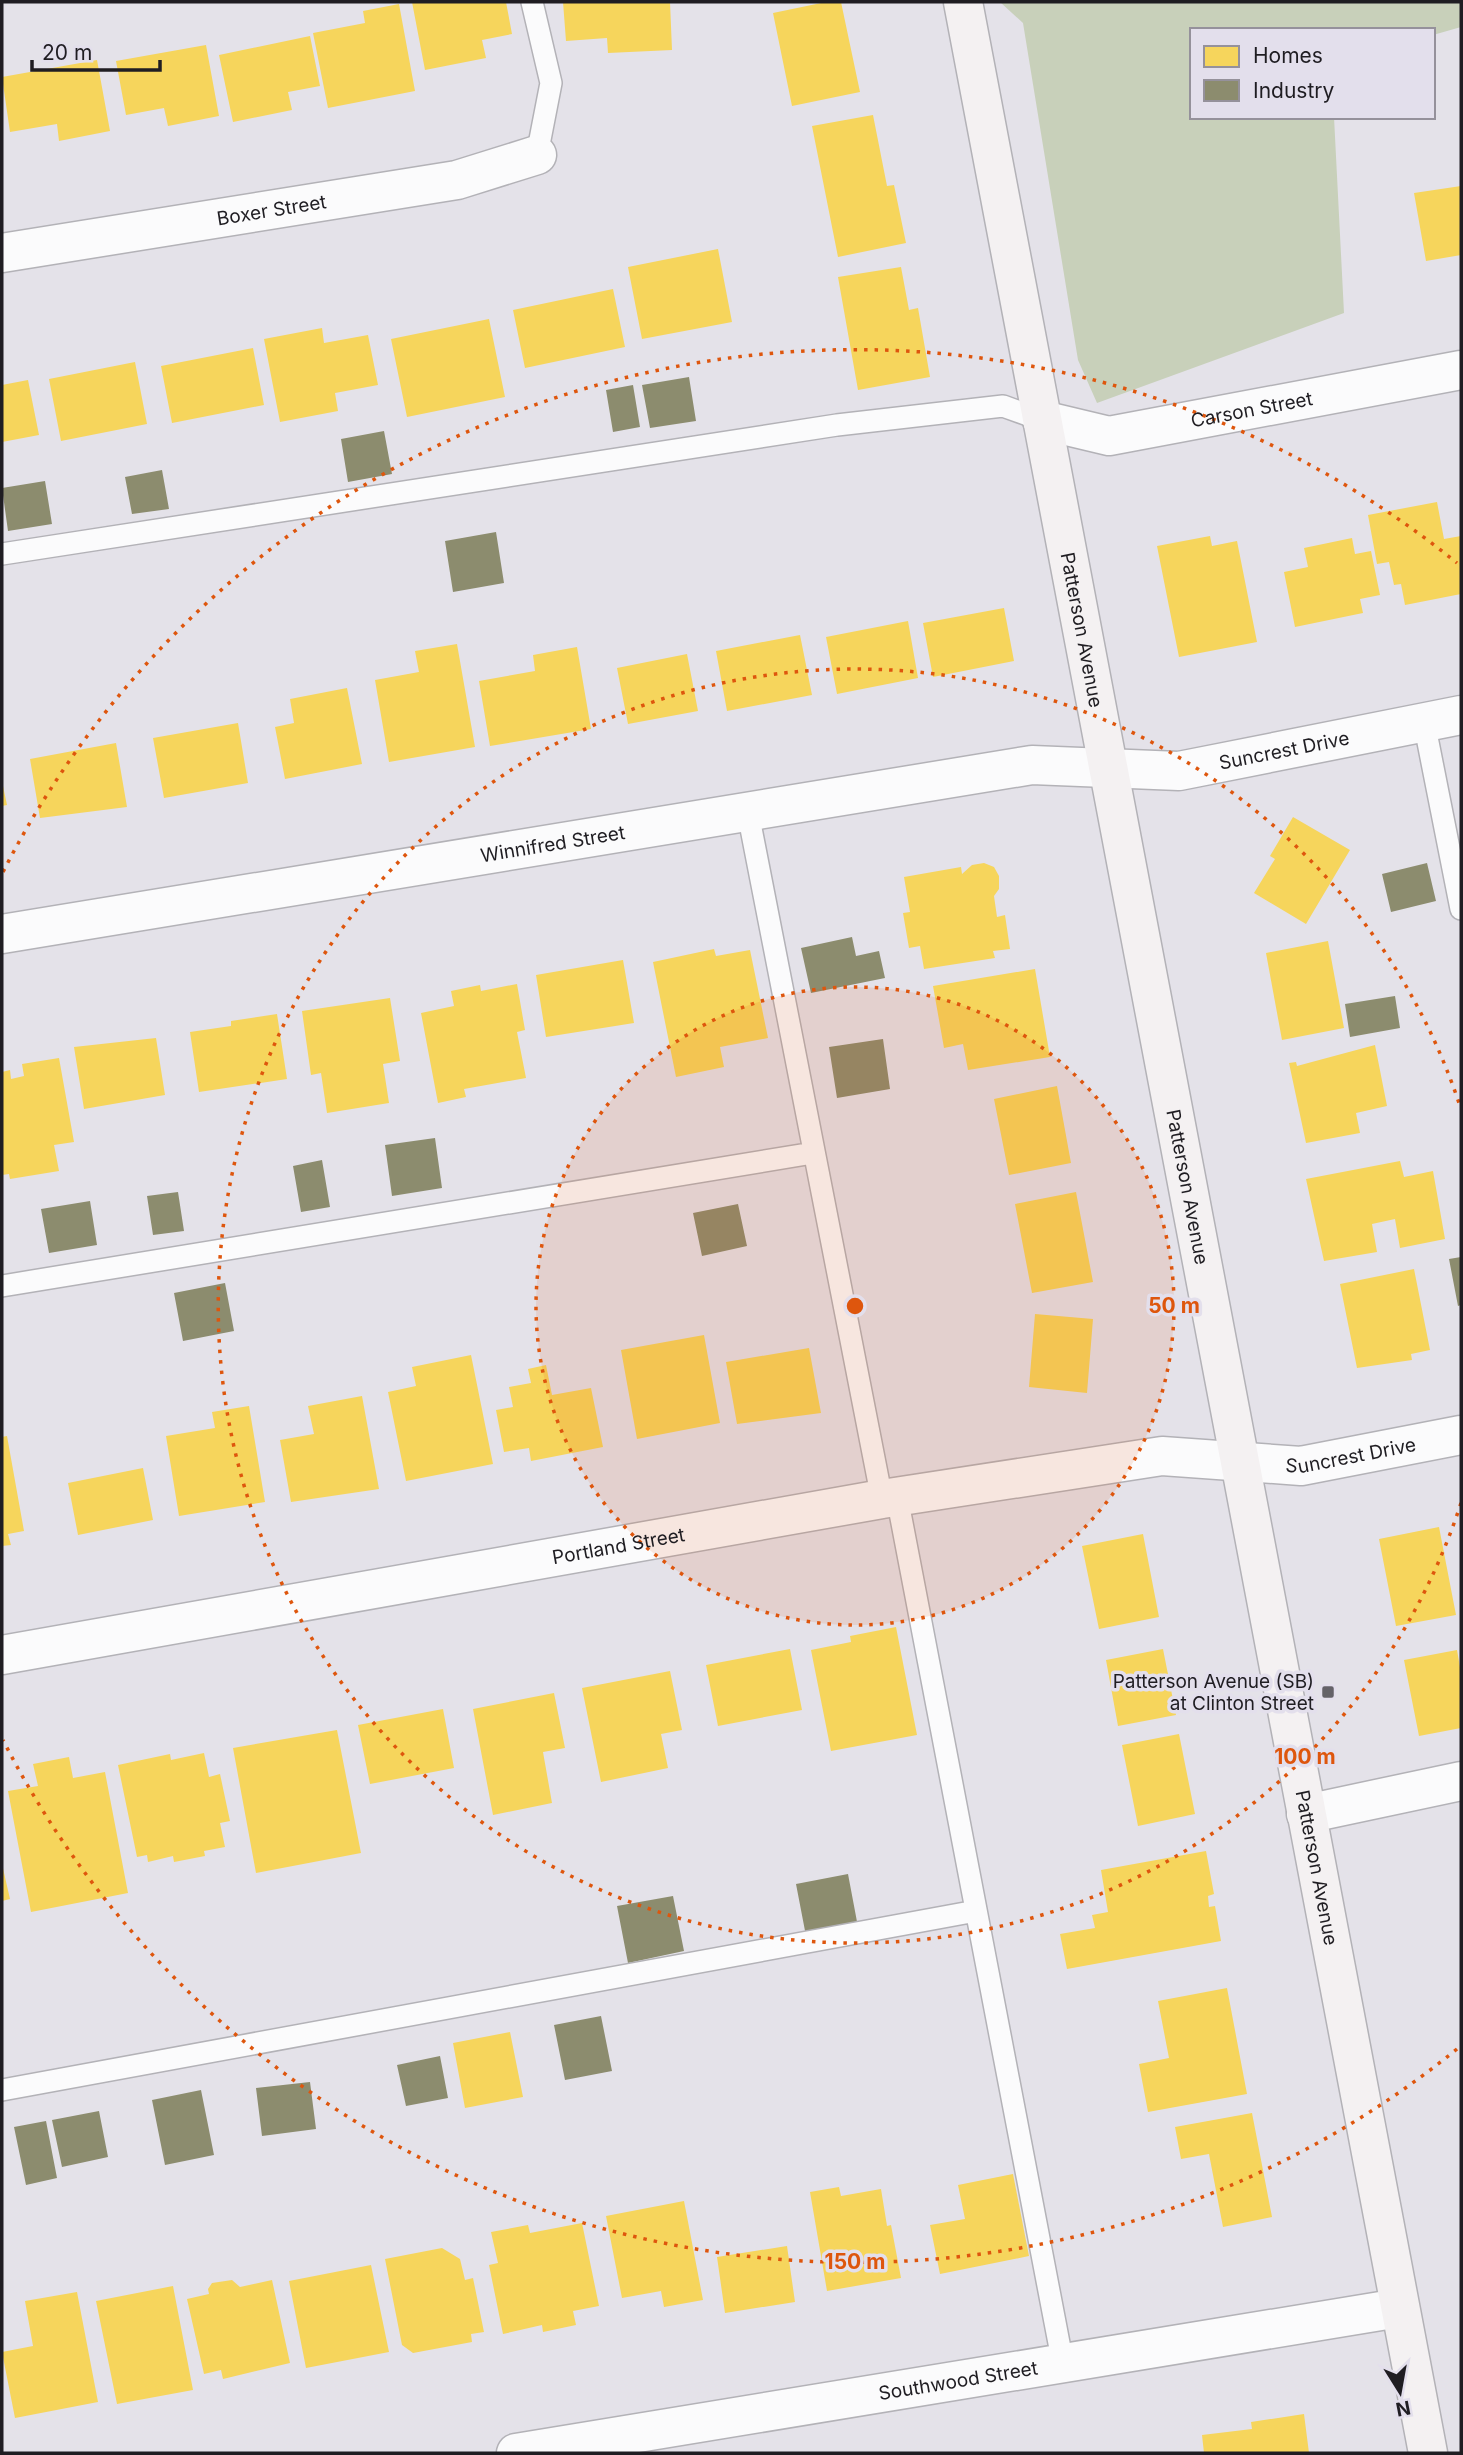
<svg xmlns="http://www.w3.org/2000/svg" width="1463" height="2455" viewBox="0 0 1463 2455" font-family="Inter,sans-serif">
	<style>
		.green { fill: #c8d0ba }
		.homes { fill: #f6d55c }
		.industry { fill: #8c8c6e }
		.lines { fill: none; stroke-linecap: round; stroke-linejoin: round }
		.lane-casing { stroke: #b3b2b7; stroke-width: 24 }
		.street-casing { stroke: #b3b2b7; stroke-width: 41 }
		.secondary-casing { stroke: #b3b2b7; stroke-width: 41 }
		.lane { stroke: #fbfbfc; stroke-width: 21 }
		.street { stroke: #fbfbfc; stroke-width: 38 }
		.secondary { stroke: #f4f1f2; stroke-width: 38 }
		.ring { fill: none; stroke: #de560d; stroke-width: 3.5; stroke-dasharray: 3.5 7 }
		.poi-dot { fill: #646268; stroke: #e3dfec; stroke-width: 2.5 }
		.labels { text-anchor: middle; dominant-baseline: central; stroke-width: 7; stroke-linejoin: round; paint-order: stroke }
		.street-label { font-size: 19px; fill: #1f1d22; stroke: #e3dfec }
		.poi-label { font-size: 19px; fill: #1f1d22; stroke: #e3dfec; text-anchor: end }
		.centre { fill: #de560d; stroke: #e3dfec; stroke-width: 3.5 }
		.ring-label { font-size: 21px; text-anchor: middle; font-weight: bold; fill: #de560d; stroke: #e3dfec; stroke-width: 7; stroke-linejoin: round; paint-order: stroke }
	</style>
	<rect width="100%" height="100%" fill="#e4e2e9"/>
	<!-- green -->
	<path class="green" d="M1000,2H1461V27L1433,35V30H1192V117H1334L1344,313L1097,403L1078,360L1023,23Z"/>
	<!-- homes -->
	<path class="homes" d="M412,2H506L512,34L482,40L486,58L425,70Z
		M563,2H670L672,50L608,53L607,38L566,41Z
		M826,2H841L860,92L792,106L773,13Z
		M399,4L415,91L328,108L313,33L365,23L363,11Z
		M310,36L320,86L288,92L292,110L233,122L219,55Z
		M206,45L219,116L168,126L164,108L126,115L116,61Z
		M97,60L110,131L59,141L57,124L10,132L2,77Z
		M873,115L887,186L894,185L906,243L838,257L812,126Z
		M1461,186V255L1426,261L1414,193Z
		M718,249L732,322L642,339L628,267Z
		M901,267L909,310L918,308L930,377L858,390L838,277Z
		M613,289L625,347L525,368L513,310Z
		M489,319L505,397L407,417L391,339Z
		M322,328L324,343L368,335L378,385L335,393L338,411L280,422L264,339Z
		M253,348L264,405L172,423L161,366Z
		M135,362L147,424L61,441L49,379Z
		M28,380L39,435L2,442V385Z
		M1437,502L1444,539L1461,536V594L1405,605L1401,584L1394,585L1389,562L1377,564L1368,515Z
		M1210,536L1212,546L1237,541L1257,642L1179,657L1157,546Z
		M1352,538L1355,554L1371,551L1380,595L1360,599L1363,613L1295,627L1284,572L1308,567L1304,548Z
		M1004,608L1014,661L933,677L923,623Z
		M908,621L918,678L837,694L826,637Z
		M800,635L812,695L727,711L716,651Z
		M457,644L475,747L389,762L375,680L419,672L415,651Z
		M577,647L591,729L490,746L479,681L535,671L533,655Z
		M687,654L698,711L628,724L617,668Z
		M347,688L362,764L285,779L275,727L294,723L290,699Z
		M238,723L248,783L164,798L153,738Z
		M116,743L127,807L40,818L30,759Z
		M3,786L7,805L2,806V787Z
		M1293,817L1350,850L1306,924L1254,893L1275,859L1270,856Z
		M984,863L994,867L999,876V889L994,896L997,917L1005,915L1010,949L993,951L995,958L924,969L920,946L909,948L903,913L910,912L904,877L961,867L962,874L972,865Z
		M1328,941L1344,1028L1282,1040L1266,953Z
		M714,949L716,956L750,950L768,1038L720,1047L724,1067L676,1077L653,962Z
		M623,960L634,1023L546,1037L536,975Z
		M1035,969L1050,1057L968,1070L963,1044L944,1048L933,986Z
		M517,984L525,1030L517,1032L526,1078L464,1089L466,1097L438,1103L421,1013L454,1006L451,991L480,985L481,991Z
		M390,998L400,1061L383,1064L389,1103L327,1113L321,1073L311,1075L302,1011Z
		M277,1014L287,1079L199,1092L190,1032L231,1026V1021Z
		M156,1038L165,1095L84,1109L74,1047Z
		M1375,1045L1387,1106L1356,1113L1360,1133L1306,1143L1289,1063L1296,1062L1297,1066Z
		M59,1058L74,1142L54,1145L59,1171L10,1179L9,1174L2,1175V1072L10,1070L11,1079L24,1076L22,1064Z
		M1057,1086L1071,1163L1009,1175L994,1099Z
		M1400,1161L1404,1177L1433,1171L1445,1239L1400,1248L1395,1219L1372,1224L1377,1252L1324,1261L1306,1179Z
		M1076,1192L1093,1282L1032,1293L1015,1204Z
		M1414,1269L1430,1350L1411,1354L1412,1360L1357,1368L1340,1284Z
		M1035,1314L1093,1319L1087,1393L1029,1387Z
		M704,1335L720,1423L637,1439L621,1350Z
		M809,1348L821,1413L737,1424L726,1362Z
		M471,1355L493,1464L406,1481L388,1392L416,1386L412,1367Z
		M546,1365L552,1395L591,1388L603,1447L531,1461L529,1448L504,1452L496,1410L513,1407L509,1387L531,1383L528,1369Z
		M362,1396L379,1489L291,1502L280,1440L314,1434L308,1406Z
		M249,1406L265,1502L179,1516L166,1436L215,1428L212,1412Z
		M7,1436L24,1531L8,1534L11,1545L2,1546V1437Z
		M143,1468L153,1520L78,1535L68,1483Z
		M1439,1527L1456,1615L1396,1626L1379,1539Z
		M1143,1534L1159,1617L1099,1629L1082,1546Z
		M896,1627L917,1735L831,1751L811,1650L851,1642L850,1636Z
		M790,1649L802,1710L718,1726L706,1665Z
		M1163,1649L1176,1715L1118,1726L1106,1660Z
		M1457,1650L1461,1673V1728L1419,1736L1404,1660Z
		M670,1671L682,1730L661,1734L668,1768L601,1782L582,1688Z
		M554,1693L565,1748L543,1752L552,1803L493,1815L473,1709Z
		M443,1709L454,1768L370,1784L358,1725Z
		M337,1730L361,1853L256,1873L233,1748Z
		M1179,1734L1195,1814L1138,1826L1122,1745Z
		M204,1753L209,1777L220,1774L230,1821L220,1823L225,1847L204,1851L205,1856L174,1862L173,1856L148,1862L147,1855L137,1857L118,1765L170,1754L171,1760Z
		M69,1757L73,1778L105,1772L128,1893L31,1912L8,1791L38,1786L33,1764Z
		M1206,1851L1214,1894L1208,1896L1209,1907L1215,1906L1221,1941L1067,1969L1060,1934L1095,1928L1092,1915L1108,1912L1101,1870Z
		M2,1864L10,1899L2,1901Z
		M1227,1988L1247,2094L1148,2112L1139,2064L1169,2058L1158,2001Z
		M510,2032L523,2097L465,2108L453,2043Z
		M1252,2113L1272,2217L1223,2227L1209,2154L1181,2159L1175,2127Z
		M1013,2174L1029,2256L940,2274L930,2225L965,2219L958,2185Z
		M839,2187L841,2196L881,2189L887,2226L891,2225L901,2278L827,2291L810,2192Z
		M684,2201L703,2300L664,2307L661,2291L622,2298L606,2216Z
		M582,2223L599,2306L573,2311L576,2325L543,2332L542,2325L503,2334L489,2265L498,2263L491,2232L528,2225L530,2233Z
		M787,2246L795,2302L725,2313L717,2257Z
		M442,2248L460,2259L465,2280L473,2278L484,2332L471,2334L472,2342L413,2353L402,2345L385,2259Z
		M371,2265L389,2352L306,2368L289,2281Z
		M232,2280L240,2287L272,2280L290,2363L223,2379L221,2370L204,2374L187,2299L209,2294L208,2289L212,2283Z
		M173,2286L193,2390L117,2404L96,2301Z
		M77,2292L98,2402L15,2418L2,2352L33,2346L25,2301Z
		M1304,2414L1309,2453H1204L1202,2435L1252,2429L1251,2422Z"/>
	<!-- industry -->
	<path class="industry" d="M689,377L696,421L650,428L642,385Z
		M633,385L640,427L613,432L606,390Z
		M384,431L392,474L348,482L341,439Z
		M162,470L169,509L132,514L125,477Z
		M45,481L52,524L8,531L2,488Z
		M496,532L504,583L453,592L445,541Z
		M1427,863L1436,901L1391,912L1382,874Z
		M852,937L856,956L879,951L885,978L811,993L801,948Z
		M1395,996L1400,1028L1350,1037L1345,1004Z
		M883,1039L890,1089L837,1098L829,1047Z
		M435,1138L442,1188L392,1196L385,1145Z
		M322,1160L330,1207L301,1212L293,1166Z
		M178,1192L184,1231L153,1235L147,1196Z
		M90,1201L97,1245L49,1253L41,1209Z
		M738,1204L747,1246L702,1256L693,1213Z
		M1461,1257V1305L1458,1306L1449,1259Z
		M225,1283L234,1331L183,1341L174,1293Z
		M848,1874L858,1927L806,1936L796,1884Z
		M673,1896L684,1951L628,1963L617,1906Z
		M601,2016L612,2071L565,2080L554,2025Z
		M440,2056L448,2098L406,2106L397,2065Z
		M310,2082L316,2129L262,2136L256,2088Z
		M201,2090L214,2155L165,2165L152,2100Z
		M99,2111L108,2157L62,2167L52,2120Z
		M46,2121L57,2178L26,2185L14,2127Z"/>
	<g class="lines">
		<defs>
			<path id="lane" d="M532,2L551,83L537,155
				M2,554L837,425L1003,406L1042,420
				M1424,722L1461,909
				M748,813L882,1499
				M2,1286L813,1153
				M897,1497L1063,2364
				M2,2090L976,1911"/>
			<g id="street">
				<path id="s1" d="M2,253L457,180L537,155"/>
				<path id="s2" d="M1042,420L1109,436L1461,370"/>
				<path id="s3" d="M2,934L1032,765L1179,771L1461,715"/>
				<path id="s4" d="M2,1655L882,1499L1162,1456L1301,1466L1461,1435"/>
				<path d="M1306,1814L1461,1781"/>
				<path id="s5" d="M516,2453L1399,2308"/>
			</g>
			<g id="secondary">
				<path id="s6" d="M963,2L1428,2453"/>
			</g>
		</defs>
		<!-- lane casing -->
		<use href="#lane" class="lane-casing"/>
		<!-- street casing -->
		<use href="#street" class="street-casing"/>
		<!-- secondary casing -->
		<use href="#secondary" class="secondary-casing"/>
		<!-- lane -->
		<use href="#lane" class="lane"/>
		<!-- street -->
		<use href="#street" class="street"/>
		<!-- secondary -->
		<use href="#secondary" class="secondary"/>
	</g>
	<!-- distance rings -->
	<circle cx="855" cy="1306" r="319" fill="#de560d" fill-opacity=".12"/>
	<g class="ring">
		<circle cx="855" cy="1306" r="319"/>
		<path d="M1461 1503A637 637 0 1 1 1461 1109"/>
		<path d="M1457 2049A956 956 0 0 1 3 1740M3 872A956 956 0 0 1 1457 563"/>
	</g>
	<!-- markers -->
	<rect class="poi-dot" x="1321" y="1685" width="14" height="14" rx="3.5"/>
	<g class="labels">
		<!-- street labels -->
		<g class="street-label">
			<text stroke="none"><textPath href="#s1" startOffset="273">Boxer Street</textPath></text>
			<text stroke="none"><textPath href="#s2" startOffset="214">Carson Street</textPath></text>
			<text stroke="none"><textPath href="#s6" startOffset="639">Patterson Avenue</textPath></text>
			<text stroke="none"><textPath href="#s3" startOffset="1298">Suncrest Drive</textPath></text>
			<text stroke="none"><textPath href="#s3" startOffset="558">Winnifred Street</textPath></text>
			<text stroke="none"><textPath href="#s6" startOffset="1206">Patterson Avenue</textPath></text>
			<text stroke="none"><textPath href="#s4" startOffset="1367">Suncrest Drive</textPath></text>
			<text stroke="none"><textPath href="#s4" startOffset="626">Portland Street</textPath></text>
			<text stroke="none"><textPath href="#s6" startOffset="1899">Patterson Avenue</textPath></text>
			<text stroke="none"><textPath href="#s5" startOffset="448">Southwood Street</textPath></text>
		</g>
		<!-- poi labels -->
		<g class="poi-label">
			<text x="1314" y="1681">Patterson Avenue (SB)<tspan x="1314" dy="22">at Clinton Street</tspan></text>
		</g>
	</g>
	<circle cx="855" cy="1306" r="10" class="centre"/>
	<g class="ring-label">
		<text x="1174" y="1313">50 m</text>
		<text x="1305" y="1764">100 m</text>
		<text x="855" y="2269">150 m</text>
	</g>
	<!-- border -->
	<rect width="1463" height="2455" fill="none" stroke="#1f1d22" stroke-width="7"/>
	<!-- legend -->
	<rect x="1190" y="28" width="245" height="91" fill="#e3dfec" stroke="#95919b" stroke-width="2"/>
	<rect x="1204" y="46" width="35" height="21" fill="#f6d55c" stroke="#95919b" stroke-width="2"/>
	<text x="1253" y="63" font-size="21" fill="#1f1d22">Homes</text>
	<rect x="1204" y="80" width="35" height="21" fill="#8c8c6e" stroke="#95919b" stroke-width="2"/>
	<text x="1253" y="98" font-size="21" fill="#1f1d22">Industry</text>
	<!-- north arrow -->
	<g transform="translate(1400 2392) rotate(169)" stroke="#e3dfec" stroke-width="5" paint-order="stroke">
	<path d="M0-5L12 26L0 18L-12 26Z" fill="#1f1d22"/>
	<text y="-10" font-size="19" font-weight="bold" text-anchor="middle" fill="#1f1d22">N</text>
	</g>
	<!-- scale -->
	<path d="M32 60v10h128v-10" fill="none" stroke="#1f1d22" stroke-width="3.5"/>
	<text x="42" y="60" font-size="21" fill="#1f1d22" stroke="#e3dfec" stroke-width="5" paint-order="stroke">20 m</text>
</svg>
